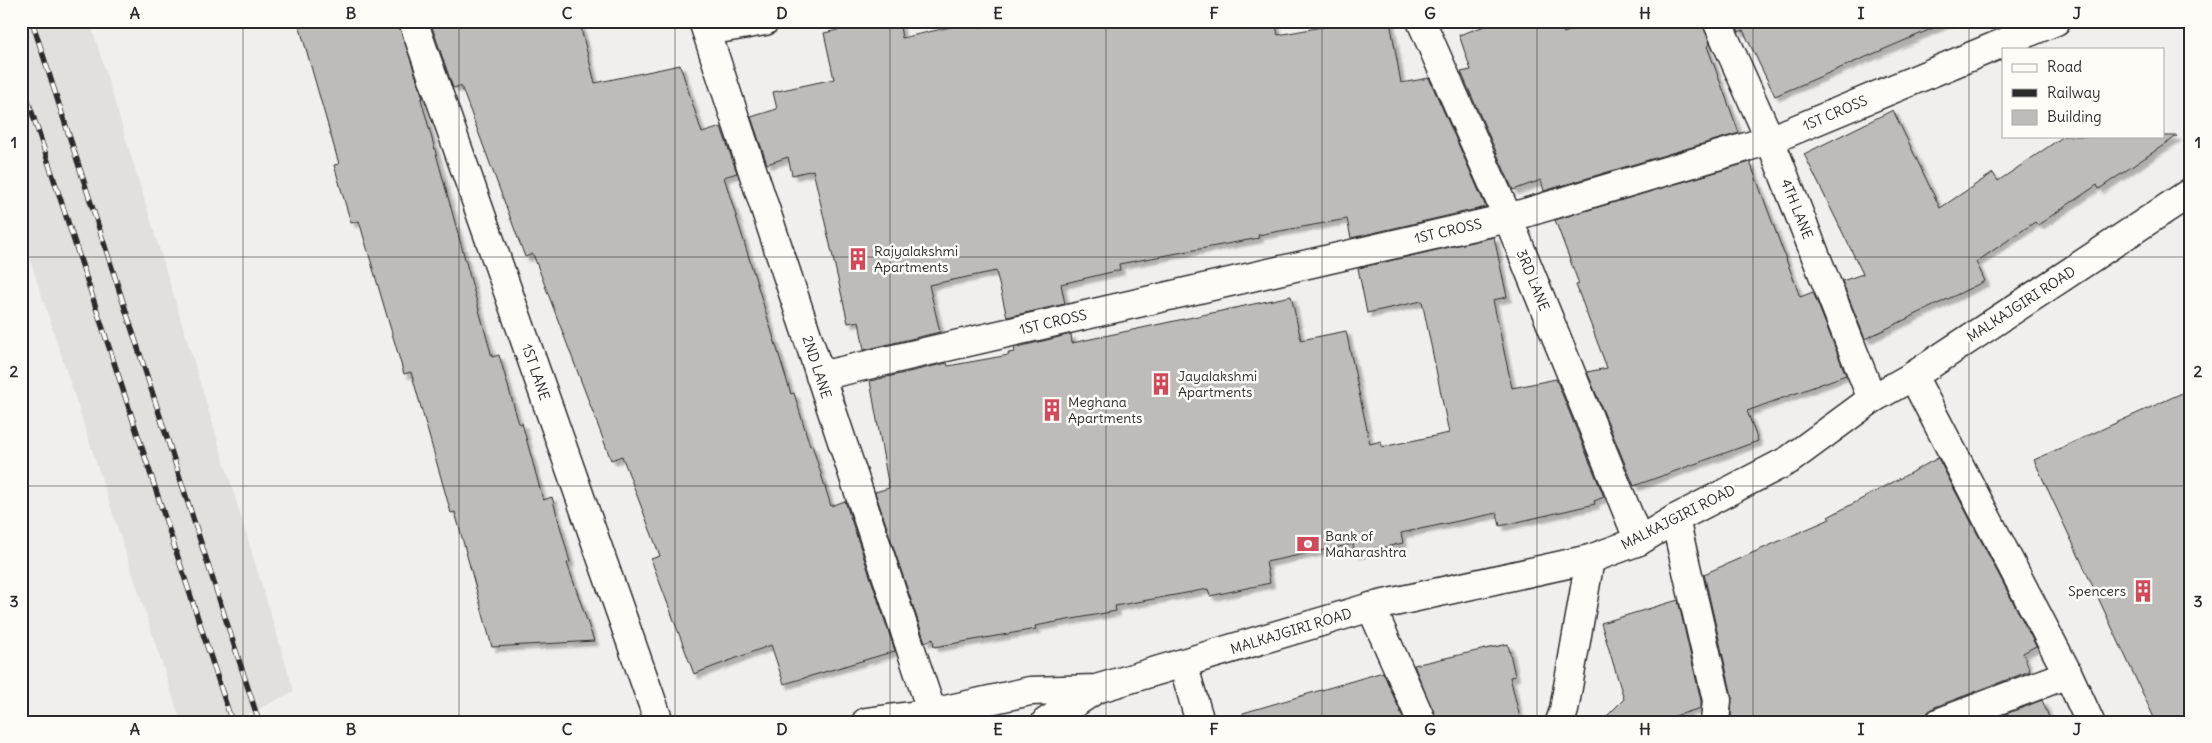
<svg xmlns="http://www.w3.org/2000/svg" width="2212" height="743" viewBox="0 0 2212 743" font-family="Delius,sans-serif">
	<style>
		.built { fill: #e1e0dc }
		.building { fill: #bdbcb8; stroke: #2b2b2b; filter: url(#shadow) }
		.lines { fill: none; stroke-linecap: round; stroke-linejoin: round }
		.street-casing { stroke: #2b2b2b; stroke-width: 31 }
		.secondary-casing { stroke: #2b2b2b; stroke-width: 31 }
		.street { stroke: #fdfcf7; stroke-width: 28 }
		.secondary { stroke: #fdfcf7; stroke-width: 28 }
		.rail-casing { stroke: #2b2b2b; stroke-width: 5.5 }
		.rail { stroke: #fdfcf7; stroke-width: 4; stroke-dasharray: 11; stroke-linecap: butt }
		.grid { fill: none; stroke: #2b2b2b; stroke-width: 1; stroke-opacity: 0.55 }
		.labels { text-anchor: middle; dominant-baseline: central; stroke-width: 5; stroke-linejoin: round; paint-order: stroke }
		.street-label { font-size: 14px; fill: #2b2b2b; stroke: #fdfcf7 }
		.poi-label { font-size: 14px; fill: #2b2b2b; stroke: #fdfcf7; text-anchor: start }
		.neatline { fill: none; stroke: #2b2b2b; stroke-width: 2 }
		.grid-label { font-size: 16px; text-anchor: middle; font-weight: bold; fill: #2b2b2b }
	</style>
	<defs>
		<filter id="shadow"><feDropShadow dx="4.5" dy="4.5" stdDeviation="1" flood-color="#0004"/></filter>
	</defs>
	<rect width="100%" height="100%" fill="#f0efeb"/>
	<filter id="ink" filterUnits="userSpaceOnUse"><feTurbulence type="fractalNoise" baseFrequency=".02" numOctaves="2"/><feDisplacementMap in="SourceGraphic" scale="10" xChannelSelector="R" yChannelSelector="G"/><feConvolveMatrix kernelMatrix="1 2 1 2 8 2 1 2 1" color-interpolation-filters="sRGB"/></filter>
	<g filter="url(#ink)">
		<!-- built -->
		<path class="built" d="M21,21H90L294,691L233,722H181L21,232Z"/>
		<!-- building -->
		<path class="building" d="M298,21H398L423,98L421,99L492,357L499,355L519,424L522,423L543,500L552,497L570,562L567,563L594,641L492,647L455,512L451,513L411,372L404,374L359,221L351,223L334,165L339,164Z
			M430,21H579L595,83L680,65L702,133L721,127L737,173L724,177L791,394L794,393L810,446L812,445L831,506L845,501L895,651L784,684L771,645L694,674L651,559L660,556L622,456L611,460L533,254L525,257L461,86L453,88Z
			M877,21H899L902,38L977,21H979L980,27L1009,21H1275L1278,35L1355,21H1390L1401,83L1429,78L1486,207L1351,238L1347,219L1258,235L1259,238L1119,264L1120,270L1061,284L1065,304L1007,317L996,271L929,285L940,332L864,350L859,321L848,323L813,170L792,175L788,157L767,164L751,117L777,109L773,92L834,79L824,33Z
			M1499,21H1560L1564,33L1598,21H1702L1710,44L1707,46L1739,133L1544,191L1541,180L1513,190L1461,72L1471,70L1459,35Z
			M1734,21H1950L1775,96L1743,30L1739,32Z
			M1893,110L1940,208L1993,173L1998,181L2064,136H2177L2099,189L2097,185L2038,225L2035,222L1976,262L1985,281L1865,339L1842,281L1863,274L1804,154Z
			M1750,162L1800,297L1813,292L1846,375L1747,411L1758,441L1634,486L1587,372L1607,368L1576,285L1579,284L1555,220Z
			M1494,237L1507,297L1493,300L1512,388L1556,379L1604,497L1594,501L1595,504L1500,526L1497,513L1401,533L1403,543L1355,554L1353,544L1266,562L1270,583L1210,596L1208,589L1115,606L1116,611L1035,626L1036,629L934,647L933,639L925,642L875,492L889,488L870,381L947,363L948,366L1009,355L1008,353L1015,352L1014,348L1071,334L1072,343L1291,296L1301,340L1346,331L1370,444L1381,441L1382,447L1449,433L1422,301L1367,313L1358,268Z
			M2191,389V722H2156L2034,460Z
			M1938,458L2036,646L2023,653L2030,671L1935,707L1928,712L1925,722H1734L1731,715L1732,696L1704,574L1830,519L1828,517Z
			M1678,600L1701,701V708L1655,722H1601L1624,699L1601,623Z
			M1508,644L1515,676L1510,677L1521,722H1437L1414,665Z
			M1383,672L1405,722H1244L1243,713Z
			M2042,700L2051,722H1985Z"/>
		<g class="lines">
			<defs>
				<path id="street" d="M413,21L659,722
					M703,21L932,713
					M1421,21L1508,218L1639,541
					M1717,21L1770,140L1872,399
					M707,31L765,21
					M820,376L1508,218L1770,140L2056,21
					M1913,376L2068,674L2090,722
					M1675,519L1717,700L1715,722
					M1371,607L1422,722
					M1183,664L1200,722
					M1560,722L1564,710L1590,559
					M1940,722L2068,674"/>
				<path id="secondary" d="M866,722L932,713L1030,691L1096,689L1371,607L1590,559L1639,541L1675,519L1789,460L1872,399L1913,376L2191,192
					M1046,722L1096,689"/>
			</defs>
			<!-- street casing -->
			<use href="#street" class="street-casing"/>
			<!-- secondary casing -->
			<use href="#secondary" class="secondary-casing"/>
			<!-- street -->
			<use href="#street" class="street"/>
			<!-- secondary -->
			<use href="#secondary" class="secondary"/>
			<defs>
				<path id="rail" d="M32,21L259,722
					M21,79L232,722"/>
			</defs>
			<!-- rail casing -->
			<use href="#rail" class="rail-casing"/>
			<!-- rail -->
			<use href="#rail" class="rail"/>
		</g>
	</g>
	<!-- grid -->
	<path class="grid" d="M243,21V722M459,21V722M675,21V722M890,21V722M1106,21V722M1322,21V722M1537,21V722M1753,21V722M1969,21V722M21,257H2191M21,486H2191"/>
	<!-- icons -->
	<defs>
		<symbol id="building-bare" viewBox="-9 -9 18 18"><path d="M-4-6H4V6H1V3H-1V6H-4ZM-2.5-4.3h1.7v1.8h-1.7ZM.8-4.3h1.7v1.8H.8ZM-2.5-1h1.7V.8h-1.7ZM.8-1h1.7V.8H.8Z" fill="#d1495b" stroke="#fdfcf7" stroke-width="2.5" paint-order="stroke"/></symbol>
		<symbol id="bank-bare" viewBox="-9 -9 18 18"><path d="M-6-4H6V4H-6ZM0-2.3a2.3 2.3 0 1 0 0 4.6a2.3 2.3 0 1 0 0-4.6Z" fill="#d1495b" stroke="#fdfcf7" stroke-width="2.5" paint-order="stroke"/></symbol>
	</defs>
	<g fill-rule="evenodd">
		<use href="#building-bare" x="842" y="243" width="32" height="32"/>
		<use href="#building-bare" x="1145" y="368" width="32" height="32"/>
		<use href="#building-bare" x="1036" y="394" width="32" height="32"/>
		<use href="#bank-bare" x="1292" y="528" width="32" height="32"/>
		<use href="#building-bare" x="2127" y="575" width="32" height="32"/>
	</g>
	<g class="labels">
		<!-- street labels -->
		<g class="street-label">
			<text transform="translate(1835 113) rotate(-23)">1ST CROSS</text>
			<text transform="translate(1797 209) rotate(68)">4TH LANE</text>
			<text transform="translate(1448 231) rotate(-13)">1ST CROSS</text>
			<text transform="translate(1533 280) rotate(68)">3RD LANE</text>
			<text transform="translate(2021 304) rotate(-33)">MALKAJGIRI ROAD</text>
			<text transform="translate(1053 322) rotate(-13)">1ST CROSS</text>
			<text transform="translate(817 367) rotate(72)">2ND LANE</text>
			<text transform="translate(536 372) rotate(71)">1ST LANE</text>
			<text transform="translate(1678 517) rotate(-27)">MALKAJGIRI ROAD</text>
			<text transform="translate(1291 631) rotate(-17)">MALKAJGIRI ROAD</text>
		</g>
		<!-- poi labels -->
		<g class="poi-label">
			<text x="874" y="251">Rajyalakshmi<tspan x="874" dy="16">Apartments</tspan></text>
			<text x="1178" y="376">Jayalakshmi<tspan x="1178" dy="16">Apartments</tspan></text>
			<text x="1068" y="402">Meghana<tspan x="1068" dy="16">Apartments</tspan></text>
			<text x="1325" y="536">Bank of<tspan x="1325" dy="16">Maharashtra</tspan></text>
			<text x="2126" y="591" text-anchor="end">Spencers</text>
		</g>
	</g>
	<!-- margin -->
	<rect width="2212" height="743" fill="none" stroke="#fdfcf7" stroke-width="55"/>
	<!-- legend -->
	<rect x="2002" y="48" width="162" height="90" fill="#fdfcf7" stroke="#a9a8a5"/>
	<rect x="2012" y="64" width="25" height="8" fill="#fdfcf7" stroke="#a9a8a5"/>
	<text x="2047" y="72" font-size="15" fill="#2b2b2b">Road</text>
	<rect x="2012" y="89" width="25" height="8" fill="#2b2b2b" stroke="#a9a8a5"/>
	<text x="2047" y="98" font-size="15" fill="#2b2b2b">Railway</text>
	<rect x="2012" y="110" width="25" height="15" fill="#bdbcb8" stroke="#a9a8a5"/>
	<text x="2047" y="122" font-size="15" fill="#2b2b2b">Building</text>
	<rect x="28" y="28" width="2156" height="688" class="neatline"/>
	<g class="grid-label">
		<text x="135" y="19">A</text>
		<text x="351" y="19">B</text>
		<text x="567" y="19">C</text>
		<text x="782" y="19">D</text>
		<text x="998" y="19">E</text>
		<text x="1214" y="19">F</text>
		<text x="1430" y="19">G</text>
		<text x="1645" y="19">H</text>
		<text x="1861" y="19">I</text>
		<text x="2077" y="19">J</text>
		<text x="14" y="148">1</text>
		<text x="2198" y="148">1</text>
		<text x="14" y="377">2</text>
		<text x="2198" y="377">2</text>
		<text x="14" y="607">3</text>
		<text x="2198" y="607">3</text>
		<text x="135" y="735">A</text>
		<text x="351" y="735">B</text>
		<text x="567" y="735">C</text>
		<text x="782" y="735">D</text>
		<text x="998" y="735">E</text>
		<text x="1214" y="735">F</text>
		<text x="1430" y="735">G</text>
		<text x="1645" y="735">H</text>
		<text x="1861" y="735">I</text>
		<text x="2077" y="735">J</text>
	</g>
</svg>
